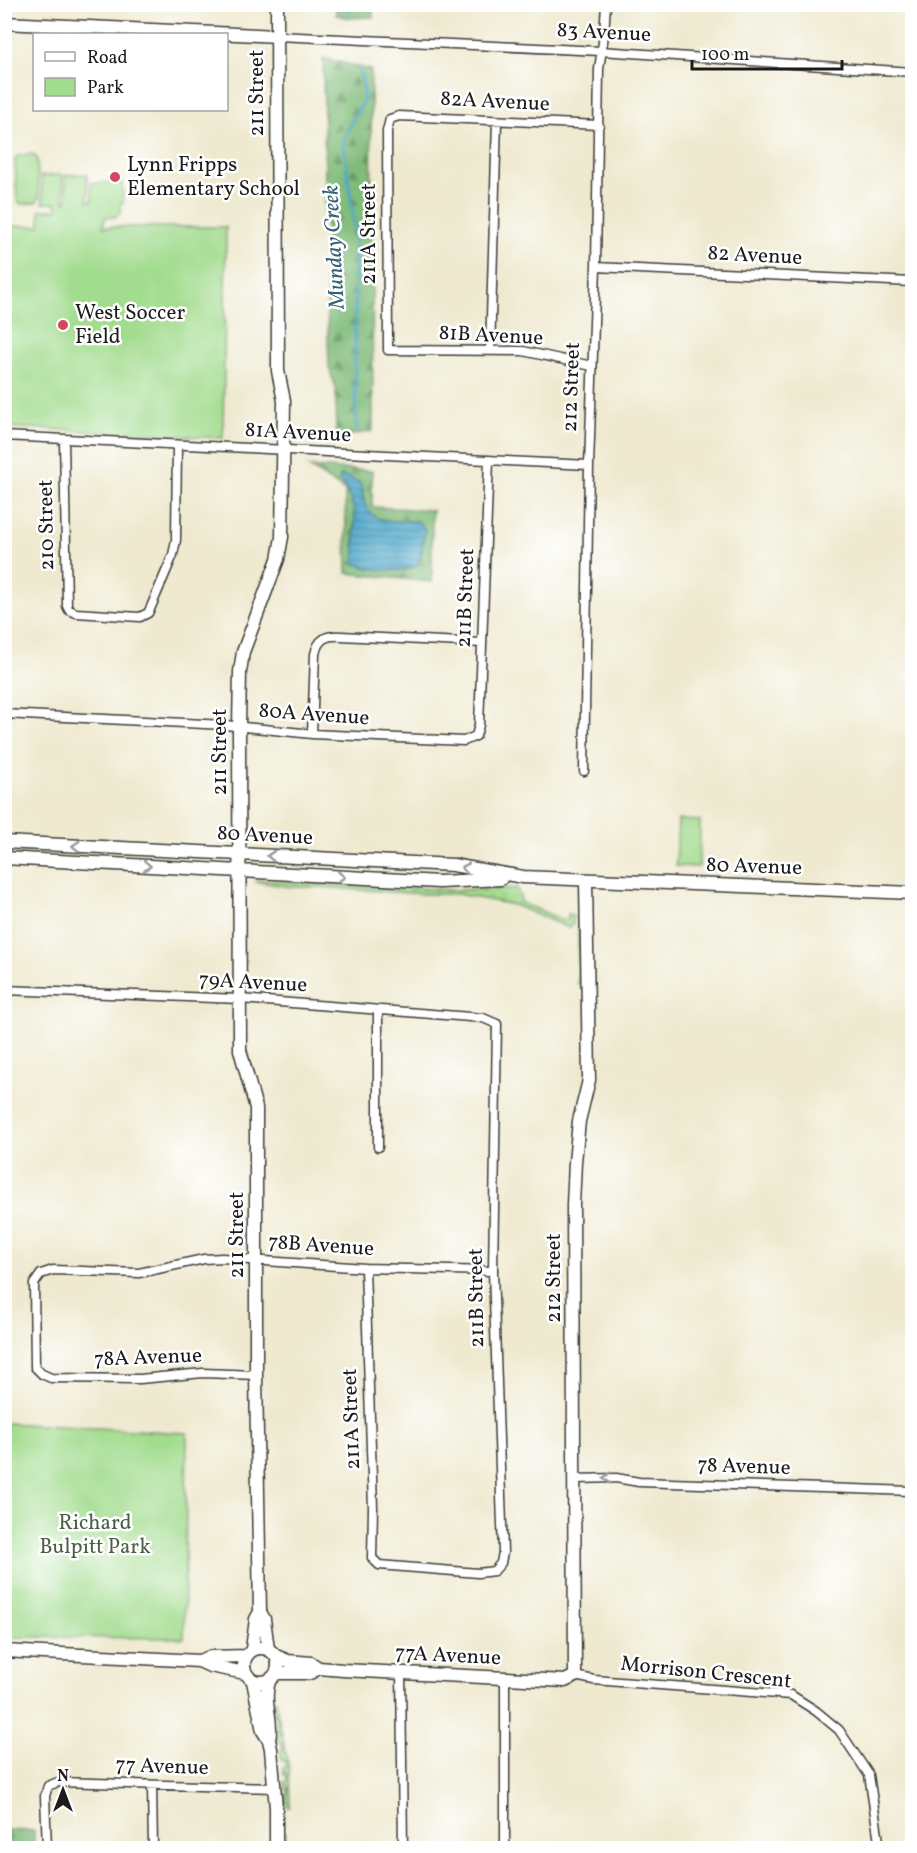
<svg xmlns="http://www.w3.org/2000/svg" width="917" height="1853" viewBox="0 0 917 1853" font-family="Vollkorn,serif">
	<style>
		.grass { fill: url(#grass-dots); stroke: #5f7c55; stroke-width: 1.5 }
		.forest { fill: url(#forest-firs); stroke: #4e6c4a; stroke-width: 1.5; fill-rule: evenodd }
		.park { fill: #a2dc8e; stroke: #5f7c55; stroke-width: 1.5 }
		.water { fill: url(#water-rules); stroke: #346173; stroke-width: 1.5 }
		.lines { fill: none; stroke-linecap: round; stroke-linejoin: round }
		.stream { stroke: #4ca6ca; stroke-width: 3 }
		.street-casing { stroke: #3c3b37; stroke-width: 11 }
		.secondary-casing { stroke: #3c3b37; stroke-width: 15 }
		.street { stroke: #fff; stroke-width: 8 }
		.secondary { stroke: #fff; stroke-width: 12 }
		.oneway { stroke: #999 }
		.poi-dot { fill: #d1495b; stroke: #fff; stroke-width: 2 }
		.labels { text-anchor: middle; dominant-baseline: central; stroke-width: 5; stroke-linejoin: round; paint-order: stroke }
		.street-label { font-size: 21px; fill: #1c1c1c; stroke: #fff }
		.poi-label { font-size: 21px; fill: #1c1c1c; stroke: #fff; text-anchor: start }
		.park-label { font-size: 21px; fill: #4b5f44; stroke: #fff }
		.water-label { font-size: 22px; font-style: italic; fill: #346173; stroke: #fff }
	</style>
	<defs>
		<pattern id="grass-dots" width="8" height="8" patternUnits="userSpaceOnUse" patternTransform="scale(1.5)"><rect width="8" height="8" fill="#a2dc8e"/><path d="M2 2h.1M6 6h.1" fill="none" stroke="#8bbc7a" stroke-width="1.8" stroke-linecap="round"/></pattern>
		<pattern id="forest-firs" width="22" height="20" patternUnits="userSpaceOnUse" patternTransform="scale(1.5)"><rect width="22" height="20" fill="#81bc79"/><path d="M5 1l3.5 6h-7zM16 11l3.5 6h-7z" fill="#699862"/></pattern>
		<pattern id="water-rules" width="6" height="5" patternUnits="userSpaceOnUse" patternTransform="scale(1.5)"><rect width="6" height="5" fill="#4ca6ca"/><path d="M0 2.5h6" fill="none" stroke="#3e86a3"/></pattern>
	</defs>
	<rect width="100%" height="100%" fill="#fff"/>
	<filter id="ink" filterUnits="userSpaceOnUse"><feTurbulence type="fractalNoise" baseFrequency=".0167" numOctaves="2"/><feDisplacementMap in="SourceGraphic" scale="12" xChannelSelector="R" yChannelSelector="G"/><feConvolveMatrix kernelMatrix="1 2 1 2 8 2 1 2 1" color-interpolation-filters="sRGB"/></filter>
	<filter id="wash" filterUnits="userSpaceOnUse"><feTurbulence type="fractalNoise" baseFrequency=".008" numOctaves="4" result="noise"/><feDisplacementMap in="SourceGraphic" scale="24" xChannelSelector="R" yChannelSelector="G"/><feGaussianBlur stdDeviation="1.35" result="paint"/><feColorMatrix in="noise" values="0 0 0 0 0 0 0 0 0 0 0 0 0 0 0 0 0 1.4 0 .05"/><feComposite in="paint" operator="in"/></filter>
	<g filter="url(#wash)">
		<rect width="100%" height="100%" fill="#eee9cf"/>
		<!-- grass -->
		<path class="grass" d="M264,880L454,890L517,888L522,903L563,920H568V914L573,915V924L569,928L514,905L457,894H425L319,887H291L254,881Z
			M578,915H581V984H578Z
			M271,1700H276L278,1711L275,1712V1714H278L289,1768L290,1807H288L287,1802H285L288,1789L285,1788L284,1782L287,1781V1775H284L283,1768L286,1767L285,1761H282L280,1750L283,1748L281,1742H279L277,1737L280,1735L279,1729H276L275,1723L278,1722L276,1716H273Z"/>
		<!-- forest -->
		<path class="forest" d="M336,5H373V17L350,18L336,15Z
			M323,58L371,70L373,431L336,438V388L329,368L327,307Z
			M309,467L372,471V507L432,510V582L347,573L345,491ZM349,479C374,485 355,503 372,516C384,525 402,522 415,521L417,566L406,570L363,567L354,545L355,510L348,491Z
			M4,1830L34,1831V1848H13L5,1845Z"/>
		<!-- park -->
		<path class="park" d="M33,154L37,158L39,199L35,203L21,204L17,200L15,159L19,155Z
			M87,174L88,201H92L91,183L122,182L123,203H121V213L116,217H105L103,227H226L223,438L5,427V226H40V210H57L56,203H43L41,176L63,175L64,202H67L66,175Z
			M678,820L700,821L699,867L676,866Z
			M5,1423L187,1433L184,1638L5,1637Z"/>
		<!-- water -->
		<path class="water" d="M341,475C347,478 354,479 359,482C363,485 362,491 363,495C365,524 394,522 415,521L419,522L425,529L421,557L417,566C401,572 371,572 355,563C353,530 362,507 339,480Z"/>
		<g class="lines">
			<!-- stream -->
			<path class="stream" d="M348,4V14
				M357,430L355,379V230L343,139L363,101L364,90L359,68"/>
		</g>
	</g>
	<g filter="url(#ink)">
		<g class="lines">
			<defs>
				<path id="street" d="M277,36L601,51L912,72
					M596,267L912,282
					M490,351L497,121
					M592,366L523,351L388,350L387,131L390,119L399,116L599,125
					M4,436L589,465
					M64,439L67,606L69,610L76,613L140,617L148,613L151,607L173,555L176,540L177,445
					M4,714L225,725L312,734L464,741L476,736L479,725L489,460
					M312,734L315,654C318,639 326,635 341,636L482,643
					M584,771L589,465L596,267L599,69L604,35L606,4
					M4,990L240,999L483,1018L497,1024L493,1271L503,1552L501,1563L494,1571L478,1573L379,1565L372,1558L373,1508L365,1268
					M378,1147V1010
					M256,1375L203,1373L140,1379L51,1378L42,1374L35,1367L34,1284L41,1274L53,1270L139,1273L204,1259L222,1258L365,1268L493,1271
					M575,1479L616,1478L639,1482L912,1491
					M401,1672L403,1848
					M575,1676L594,1680L791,1695L816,1711L839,1730L869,1775L880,1848
					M505,1678V1848
					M152,1785L153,1848
					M47,1848L45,1796L48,1786L58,1782L275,1788"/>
				<path id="secondary" d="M4,23L277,36
					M4,842L453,865L523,877L912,893
					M4,858L439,882L501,879
					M244 1665a17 17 0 1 1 34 0a17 17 0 1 1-34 0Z
					M252,1649L256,1619L260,1612
					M268,1649L264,1619L260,1612L256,1375V1108L240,1050L239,727L240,672L243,652L278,559L282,537L284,401L278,371L277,4
					M4,1651L199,1661L210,1666L245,1673
					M276,1656L288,1661L311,1663L319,1668L343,1670L565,1681L575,1676L573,1205L575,1162L579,1121L589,1080L586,880
					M199,1661L210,1657L246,1656
					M276,1673H310L319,1668
					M253,1681L263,1731L269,1740L271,1749L276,1808V1848
					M269,1740C274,1720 261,1700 270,1679"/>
			</defs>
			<!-- street casing -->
			<use href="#street" class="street-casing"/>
			<!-- secondary casing -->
			<use href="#secondary" class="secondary-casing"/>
			<!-- street -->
			<use href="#street" class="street"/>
			<!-- secondary -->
			<use href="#secondary" class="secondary"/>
		</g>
		<!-- one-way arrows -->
		<defs><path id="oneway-chevron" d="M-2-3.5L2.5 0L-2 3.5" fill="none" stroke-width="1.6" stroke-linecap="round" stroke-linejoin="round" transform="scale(1.5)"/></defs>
		<g class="oneway">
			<use href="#oneway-chevron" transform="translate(76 846) rotate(-177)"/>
			<use href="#oneway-chevron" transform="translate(271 856) rotate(-177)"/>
			<use href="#oneway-chevron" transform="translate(147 866) rotate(3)"/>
			<use href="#oneway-chevron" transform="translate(465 868) rotate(-170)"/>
			<use href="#oneway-chevron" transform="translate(341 877) rotate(3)"/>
			<use href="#oneway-chevron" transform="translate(607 1478) rotate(180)"/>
		</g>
	</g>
	<!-- markers -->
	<g class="poi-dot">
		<circle cx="115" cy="177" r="6"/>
		<circle cx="63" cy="325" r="6"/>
	</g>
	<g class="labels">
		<!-- street labels -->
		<g class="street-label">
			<text transform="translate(604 33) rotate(3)">83 Avenue</text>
			<text transform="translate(257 93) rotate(-90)">211 Street</text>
			<text transform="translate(495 102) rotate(3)">82A Avenue</text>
			<text transform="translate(369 234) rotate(-90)">211A Street</text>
			<text transform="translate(755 256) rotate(3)">82 Avenue</text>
			<text transform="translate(491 336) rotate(3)">81B Avenue</text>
			<text transform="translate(572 387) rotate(-88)">212 Street</text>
			<text transform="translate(298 433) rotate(3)">81A Avenue</text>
			<text transform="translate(47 525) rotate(-91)">210 Street</text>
			<text transform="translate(466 598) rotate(-88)">211B Street</text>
			<text transform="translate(314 715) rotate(4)">80A Avenue</text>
			<text transform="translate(220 752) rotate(-90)">211 Street</text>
			<text transform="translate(265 836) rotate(3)">80 Avenue</text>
			<text transform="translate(754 867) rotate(2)">80 Avenue</text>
			<text transform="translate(253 983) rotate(3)">79A Avenue</text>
			<text transform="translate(237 1235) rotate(-90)">211 Street</text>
			<text transform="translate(321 1246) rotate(4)">78B Avenue</text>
			<text transform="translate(554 1278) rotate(-90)">212 Street</text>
			<text transform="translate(477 1298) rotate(-91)">211B Street</text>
			<text transform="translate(148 1358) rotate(-2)">78A Avenue</text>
			<text transform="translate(352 1419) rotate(-92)">211A Street</text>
			<text transform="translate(744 1467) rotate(2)">78 Avenue</text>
			<text transform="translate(448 1656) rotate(3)">77A Avenue</text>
			<text transform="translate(706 1673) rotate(6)">Morrison Crescent</text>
			<text transform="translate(162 1767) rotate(2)">77 Avenue</text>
		</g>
		<!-- poi labels -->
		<g class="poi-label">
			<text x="127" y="165">Lynn Fripps<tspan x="127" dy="24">Elementary School</tspan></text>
			<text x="75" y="313">West Soccer<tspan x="75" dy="24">Field</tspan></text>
		</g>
		<!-- park labels -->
		<g class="park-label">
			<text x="95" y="1523">Richard<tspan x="95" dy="24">Bulpitt Park</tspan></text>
		</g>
		<!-- water labels -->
		<g class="water-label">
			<text transform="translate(335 247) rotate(-93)">Munday Creek</text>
		</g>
	</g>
	<!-- margin -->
	<rect width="917" height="1853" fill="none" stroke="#fff" stroke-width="24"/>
	<!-- legend -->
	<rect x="33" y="33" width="195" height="78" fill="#ffffff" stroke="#a4a4a4" stroke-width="1.5"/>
	<rect x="45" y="52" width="30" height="9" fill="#ffffff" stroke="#a4a4a4" stroke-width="1.5"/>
	<text x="87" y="63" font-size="18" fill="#1c1c1c">Road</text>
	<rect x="45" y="78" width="30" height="18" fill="#a2dc8e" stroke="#a4a4a4" stroke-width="1.5"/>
	<text x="87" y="93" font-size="18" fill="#1c1c1c">Park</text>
	<!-- north arrow -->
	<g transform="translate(63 1790)" stroke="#ffffff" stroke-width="4.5" paint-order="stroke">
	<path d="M0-4.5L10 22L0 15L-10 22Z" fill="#1c1c1c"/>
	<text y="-9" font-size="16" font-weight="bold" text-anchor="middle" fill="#1c1c1c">N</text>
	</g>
	<!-- scale -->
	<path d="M692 60v9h150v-9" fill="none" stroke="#1c1c1c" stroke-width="3"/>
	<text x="701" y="60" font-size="18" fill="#1c1c1c" stroke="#ffffff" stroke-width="4.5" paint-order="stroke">100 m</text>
</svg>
